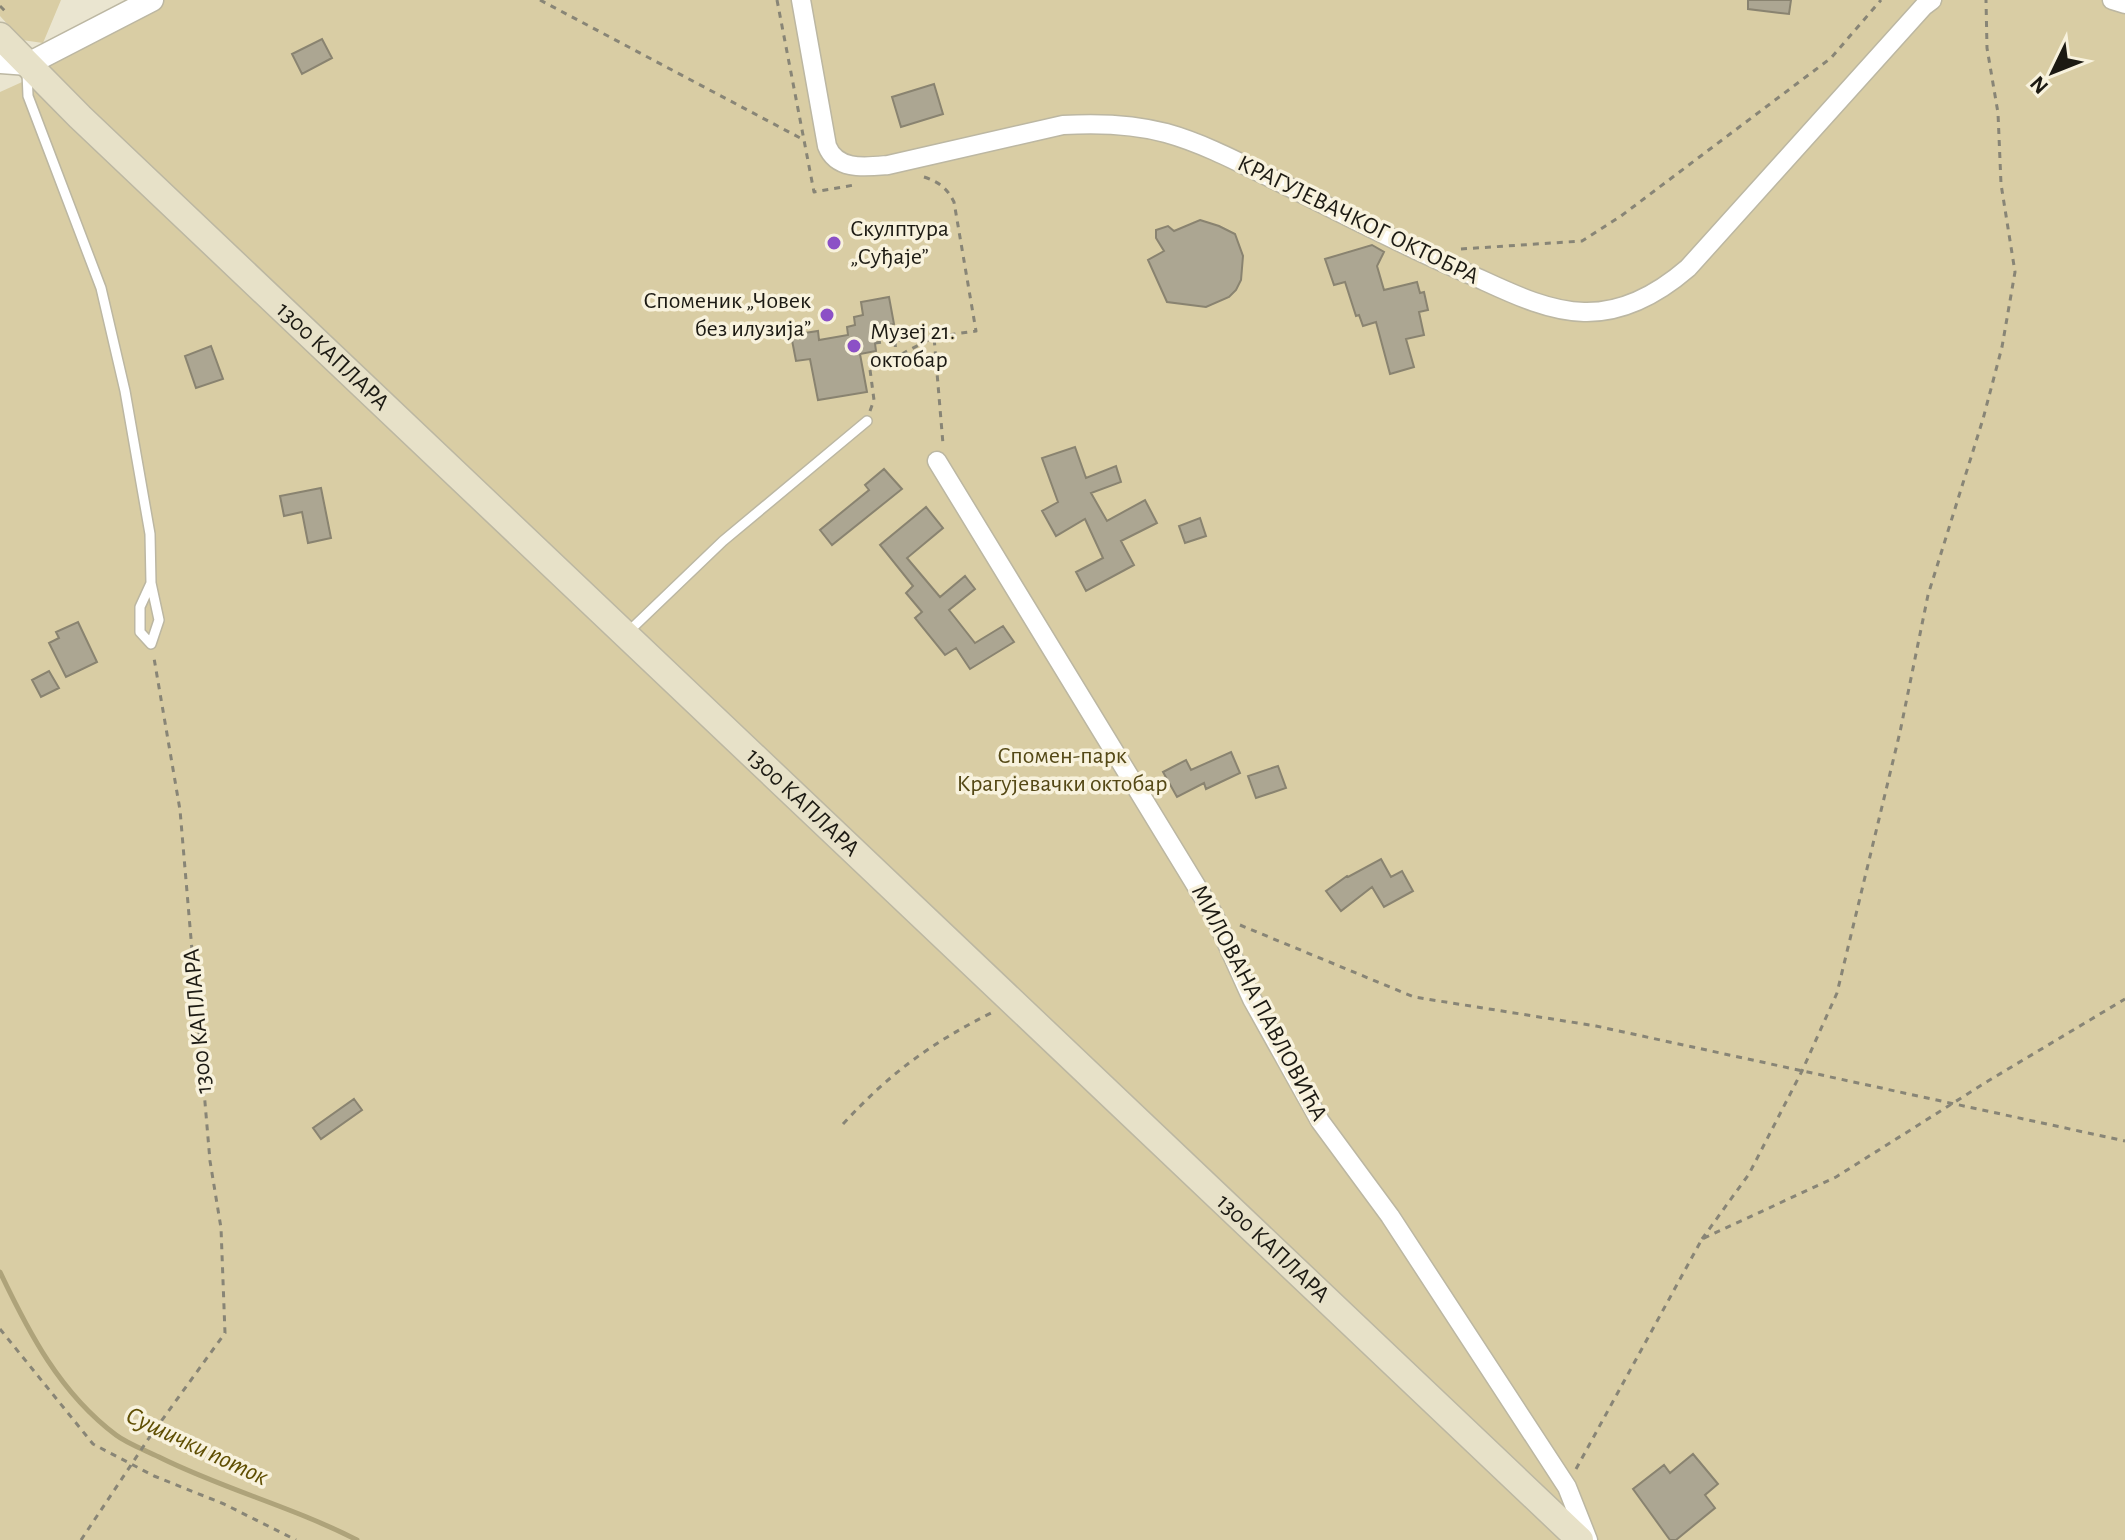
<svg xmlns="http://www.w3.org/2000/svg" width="2125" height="1540" viewBox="0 0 2125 1540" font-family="'Alegreya Sans',sans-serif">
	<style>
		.green { fill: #d9cda4 }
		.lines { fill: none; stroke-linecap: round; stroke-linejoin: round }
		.stream { stroke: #aea37a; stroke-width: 5 }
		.building { fill: #aca692; stroke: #898370; stroke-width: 2 }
		.service-casing { stroke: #bcb7a2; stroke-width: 12 }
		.minor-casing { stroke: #bcb7a2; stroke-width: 21 }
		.tertiary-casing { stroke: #bcb7a2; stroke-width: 25 }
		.secondary-casing { stroke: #bcb7a2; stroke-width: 29 }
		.path { stroke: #888576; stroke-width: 3; stroke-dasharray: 6 6; stroke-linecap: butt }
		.service { stroke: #fff; stroke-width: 9 }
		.minor { stroke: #fff; stroke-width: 18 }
		.tertiary { stroke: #fff; stroke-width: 22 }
		.secondary { stroke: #e7e1c8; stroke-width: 26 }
		.poi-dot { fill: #8c50c6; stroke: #f8f2dd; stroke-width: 3 }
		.labels { text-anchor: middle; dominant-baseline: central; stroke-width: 7; stroke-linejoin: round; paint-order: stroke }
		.street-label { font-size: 24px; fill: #1c1a13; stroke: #f8f2dd }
		.poi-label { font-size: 24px; fill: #1c1a13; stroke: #f8f2dd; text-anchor: start }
		.park-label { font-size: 24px; fill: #544815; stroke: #f8f2dd }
		.water-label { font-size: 26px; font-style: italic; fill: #5f4e02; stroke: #f8f2dd }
	</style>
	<rect width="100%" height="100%" fill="#eae5d0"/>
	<!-- green -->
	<path class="green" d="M0,0H61L43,43L22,40L0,16Z
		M156,0H2125V1540H0V92L42,73L26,57Z"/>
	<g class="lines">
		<!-- stream -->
		<path class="stream" d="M0,1272C29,1333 60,1393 116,1435C128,1444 145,1450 159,1457C223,1489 293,1507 357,1540"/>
	</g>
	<!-- building -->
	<path class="building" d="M1748,0H1791L1789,14L1748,9Z
		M322,39L332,58L302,74L292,54Z
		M934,84L943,114L901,127L892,97Z
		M1200,220L1219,226L1235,234L1243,256L1241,280L1236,290L1229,297L1206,307L1167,302L1148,260L1164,251L1156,238V230L1168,226L1174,231Z
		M1372,245L1384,252L1377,266L1384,290L1417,282L1420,293L1424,292L1428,310L1419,312L1424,335L1406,339L1414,367L1390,374L1376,322L1363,326L1359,315L1356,316L1345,282L1334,285L1325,259Z
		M889,297L894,324L883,326L885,334L874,336L876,351L860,354L867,392L818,400L810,359L796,361L791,335L818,331L819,340L848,335L847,327L855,325L854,317L863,315L861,302Z
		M211,346L223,379L196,388L185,356Z
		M1075,447L1086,478L1116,466L1121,482L1091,493L1107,521L1145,500L1157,523L1121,541L1134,565L1086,591L1076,572L1103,558L1085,519L1056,536L1042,511L1058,502L1042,458Z
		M884,469L902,489L832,545L820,530L869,490L865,485Z
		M321,488L331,538L308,543L302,512L284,516L280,496Z
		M926,507L943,528L907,558L940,597L965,576L975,589L949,610L975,643L1003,626L1014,642L970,669L956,648L945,655L915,618L922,612L906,593L913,586L880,545Z
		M1200,518L1206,536L1185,543L1179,526Z
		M78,622L97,662L66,677L49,643L59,638L56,632Z
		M49,671L59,688L41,697L32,680Z
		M1231,752L1240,773L1206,789L1204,783L1177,797L1163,772L1186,760L1191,770Z
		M1278,766L1286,788L1256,798L1248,776Z
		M1381,859L1391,877L1402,871L1413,891L1384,907L1372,887L1341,911L1326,891L1347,876L1348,877Z
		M354,1099L362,1110L321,1139L313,1128Z
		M1693,1454L1718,1484L1705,1495L1715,1508L1676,1540H1670L1633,1489L1664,1465L1670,1473Z"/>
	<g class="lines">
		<defs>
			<path id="service" d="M27,72L28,96L101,288L125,391L150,534L151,583L159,620L151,644L140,632V607L151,583
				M627,633L723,541L867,421"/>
			<path id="minor" d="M801,0L827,146C837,171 865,167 888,165L1063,125C1097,123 1133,124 1166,133C1206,144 1246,166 1283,184C1345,215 1406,247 1469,274C1505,290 1544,311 1584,312C1623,313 1659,293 1688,268L1924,6L1932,0
				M2112,0L2125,4
				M937,461L1214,915L1252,999L1320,1121L1390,1216L1567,1487L1588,1540"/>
			<path id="tertiary" d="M0,62L28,64L152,0"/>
			<g id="secondary">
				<path id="s1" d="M0,36L80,117L1580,1540"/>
			</g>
		</defs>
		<!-- service casing -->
		<use href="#service" class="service-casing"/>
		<!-- minor casing -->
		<use href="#minor" class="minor-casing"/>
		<!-- tertiary casing -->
		<use href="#tertiary" class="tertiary-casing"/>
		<!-- secondary casing -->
		<use href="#secondary" class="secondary-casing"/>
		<!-- path -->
		<path class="path" d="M540,0L804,140
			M777,0L814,192L854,185
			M0,6L8,14
			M924,177C939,182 947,188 954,202L976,331L934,337L943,444
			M1461,249L1582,241L1621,216L1831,58L1881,0
			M895,341L896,357
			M875,343L930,337
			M870,411L874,400L869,362L896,357L934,337
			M1240,925L1414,997L1596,1026L2125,1141
			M843,1124C890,1073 931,1043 993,1012
			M1702,1239L1749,1174L1802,1071L1837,993L1900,732L1928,595L1983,419L2002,347L2015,272L2001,184L1998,113L1987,48L1986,0
			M0,1329L93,1444L154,1476L224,1504L296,1540
			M1576,1469L1702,1239L1836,1177L1988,1081L2125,999
			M81,1540L149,1438L225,1333L221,1228L210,1161L180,810L154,658"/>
		<!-- service -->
		<use href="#service" class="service"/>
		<!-- minor -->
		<use href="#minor" class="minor"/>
		<!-- tertiary -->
		<use href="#tertiary" class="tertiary"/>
		<!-- secondary -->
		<use href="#secondary" class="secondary"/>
	</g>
	<!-- markers -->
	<g class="poi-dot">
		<circle cx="834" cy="243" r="8"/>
		<circle cx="827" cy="315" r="8"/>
		<circle cx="854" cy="346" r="8"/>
	</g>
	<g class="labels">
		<!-- street labels -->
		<g class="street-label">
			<text transform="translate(1358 220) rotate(26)">КРАГУЈЕВАЧКОГ ОКТОБРА</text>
			<text stroke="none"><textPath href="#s1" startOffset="462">1300 КАПЛАРА</textPath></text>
			<text stroke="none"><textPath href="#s1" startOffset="1110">1300 КАПЛАРА</textPath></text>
			<text transform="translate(1259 1003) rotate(62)">МИЛОВАНА ПАВЛОВИЋА</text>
			<text transform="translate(198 1021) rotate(-95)">1300 КАПЛАРА</text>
			<text stroke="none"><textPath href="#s1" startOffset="1758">1300 КАПЛАРА</textPath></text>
		</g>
		<!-- poi labels -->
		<g class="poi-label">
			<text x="850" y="229">Скулптура<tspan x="850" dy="28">„Суђаје”</tspan></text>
			<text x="811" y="301" text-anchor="end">Споменик „Човек<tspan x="811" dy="28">без илузија”</tspan></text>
			<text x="870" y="332">Музеј 21.<tspan x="870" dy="28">октобар</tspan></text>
		</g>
		<!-- park labels -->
		<g class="park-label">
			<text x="1062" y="756">Спомен-парк<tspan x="1062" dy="28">Крагујевачки октобар</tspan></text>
		</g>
		<!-- water labels -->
		<g class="water-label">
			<text transform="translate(197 1446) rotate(25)">Сушички поток</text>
		</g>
	</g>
	<!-- north arrow -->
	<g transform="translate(2053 72) rotate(227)" stroke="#f8f2dd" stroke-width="6" paint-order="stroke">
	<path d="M0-6L14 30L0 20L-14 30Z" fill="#1c1a13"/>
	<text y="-12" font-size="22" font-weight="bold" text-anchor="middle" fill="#1c1a13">N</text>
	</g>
</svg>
